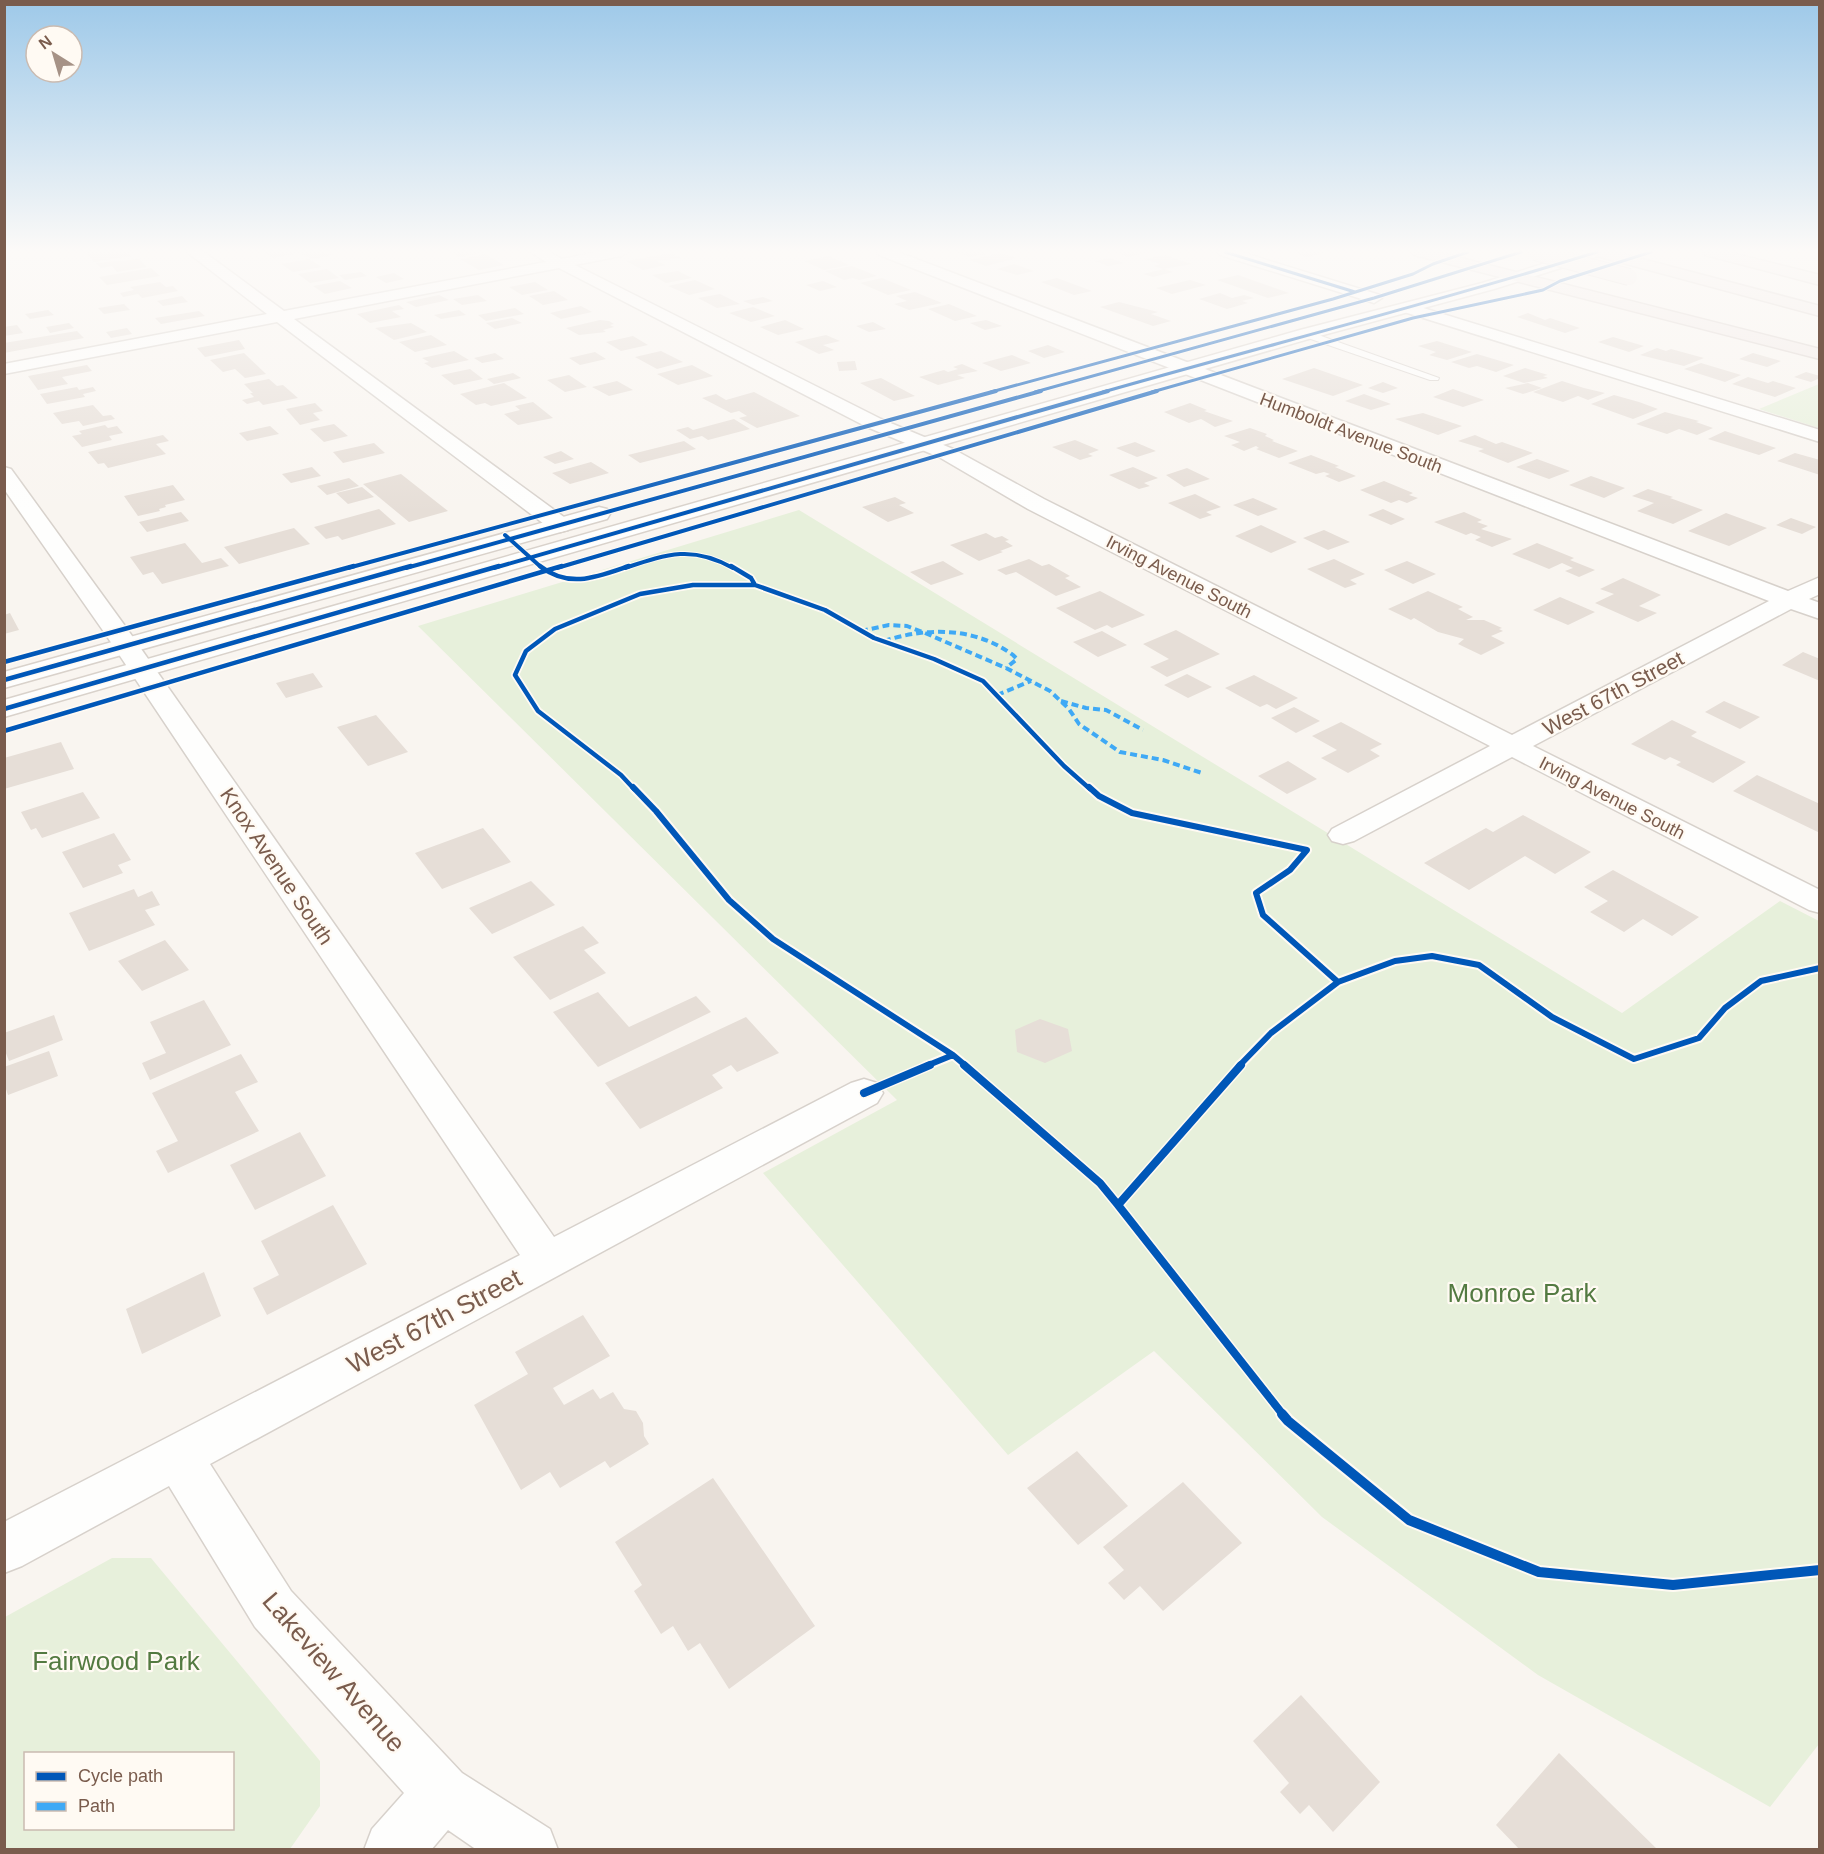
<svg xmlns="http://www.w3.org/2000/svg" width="1824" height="1854" viewBox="0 0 1824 1854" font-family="Helvetica,sans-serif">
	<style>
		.green { fill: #e7f0db; fill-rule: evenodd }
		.building { fill: #e6ded7 }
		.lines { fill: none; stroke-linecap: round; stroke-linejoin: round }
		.service-casing { stroke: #d7d1cb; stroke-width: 2 }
		.minor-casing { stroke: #d7d1cb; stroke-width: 3 }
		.secondary-casing { stroke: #d9d2cb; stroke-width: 3 }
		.motorway-casing { stroke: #dad1cc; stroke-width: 3 }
		.service { fill: #fefefd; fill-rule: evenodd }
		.minor { fill: #fefefd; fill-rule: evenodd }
		.secondary { fill: #fefefd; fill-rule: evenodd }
		.motorway { fill: #f2eae7; fill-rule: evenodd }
		.motorway-bridge-casing { stroke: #dad1cc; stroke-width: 18; stroke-linecap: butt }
		.motorway-bridge { stroke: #f2eae7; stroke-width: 16 }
		.quiet { stroke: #3fa9f5; stroke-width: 4; stroke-dasharray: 7 4; stroke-linecap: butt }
		.cycleway-far5-casing { stroke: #fffaf3; stroke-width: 4.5 }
		.cycleway-far4-casing { stroke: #fffaf3; stroke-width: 6 }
		.cycleway-far3-casing { stroke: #fffaf3; stroke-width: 8 }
		.cycleway-far2-casing { stroke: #fffaf3; stroke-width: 10 }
		.cycleway-far1-casing { stroke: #fffaf3; stroke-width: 11 }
		.cycleway-casing { stroke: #fffaf3; stroke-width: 14 }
		.cycleway-far5 { stroke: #0057b8; stroke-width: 3 }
		.cycleway-far4 { stroke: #0057b8; stroke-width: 4 }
		.cycleway-far3 { stroke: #0057b8; stroke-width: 4.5 }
		.cycleway-far2 { stroke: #0057b8; stroke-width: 6 }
		.cycleway-far1 { stroke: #0057b8; stroke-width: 8 }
		.cycleway { stroke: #0057b8; stroke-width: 10 }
		.labels { text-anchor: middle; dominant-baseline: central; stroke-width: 4.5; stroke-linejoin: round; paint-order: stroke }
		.far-street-label { font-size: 18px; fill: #7a5c4d; stroke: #fffaf3 }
		.street-label { font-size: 21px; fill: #7a5c4d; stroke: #fffaf3 }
		.near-park-label { font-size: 26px; fill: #537a41; stroke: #fffaf3 }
		.near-street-label { font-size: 26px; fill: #7a5c4d; stroke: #fffaf3 }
	</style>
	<rect width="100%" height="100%" fill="#f9f5f0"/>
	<!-- green -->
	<path class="green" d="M1819,384V428L1759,409Z
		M799,510L1622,1013L1780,901L1819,921V1744L1770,1807L1538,1675L1322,1517L1154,1351L1008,1455L763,1173L897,1100L418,626Z
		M112,1558H151L320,1761V1806L290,1849H5V1617ZM26,1754H232V1828H26Z"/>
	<!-- building -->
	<path class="building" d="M85,252H128L131,256L94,262Z
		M264,252H323L333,255L313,259L299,253L273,258Z
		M451,252H482V253L459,257Z
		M957,252H982L986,254L969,257Z
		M1115,252H1145V253L1128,257Z
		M1294,252H1324V253L1307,257Z
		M671,253L681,258L656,261L666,265L643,270L626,261Z
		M1000,253L1017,258L986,266L969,260Z
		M485,254L504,265L479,270L460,259Z
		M1165,255L1192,264L1163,269L1154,266L1160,264L1145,259Z
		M829,256L849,265L824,270L804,261Z
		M1110,258L1124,263L1108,266L1095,261Z
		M139,259L147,267L117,272L112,266L101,268L96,263Z
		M309,259L322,267L293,272L281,264Z
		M1014,264L1034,271L1017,275L997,269Z
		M852,266L877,276L859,280L853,278L844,280L825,271Z
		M151,268L160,276L107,285L99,277Z
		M327,269L339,278L310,283L298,274Z
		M1164,269L1173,272L1153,277L1143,274Z
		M678,271L692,278L666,283L652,275Z
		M361,272L367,276L345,280L339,275Z
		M394,273L404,279L386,283L376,277Z
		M1238,275L1289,293L1268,298L1217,280Z
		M882,278L911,290L888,295L860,283Z
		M1057,278L1092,291L1074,295L1041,282Z
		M695,280L715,289L689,295L668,286Z
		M1190,280L1206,285L1172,294L1156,288Z
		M340,281L352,288L325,294L313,286Z
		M823,281L837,287L820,291L806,285Z
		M160,282L166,287L173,286L178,291L142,298L138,294L123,297L120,293L134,290L130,287Z
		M535,282L548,290L522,295L509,287Z
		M554,291L568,300L543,305L529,296Z
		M915,292L942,303L909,310L894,304L907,301L896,296Z
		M1220,293L1232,298L1244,295L1254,298L1242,301L1248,303L1227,309L1199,299Z
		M720,294L740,304L717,308L698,298Z
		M439,295L449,300L416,307L406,302Z
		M478,295L487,301L462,305L453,299Z
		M182,296L188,302L163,306L157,301Z
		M763,297L773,301L753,305L743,301Z
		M1119,302L1158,312L1151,314L1171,321L1153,326L1100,307Z
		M124,304L130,310L104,314L98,308Z
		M949,304L977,316L955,321L928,309Z
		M399,305L404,309L392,311L401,317L370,323L357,314Z
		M581,306L592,312L561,319L550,313Z
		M753,307L775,316L751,322L729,313Z
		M515,308L524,314L486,321L478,315Z
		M48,310L54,315L30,319L25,314Z
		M459,310L466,315L441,319L434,315Z
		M199,311L205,316L161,324L155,318Z
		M1528,313L1545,320L1550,318L1580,328L1565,333L1517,317Z
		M512,318L522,323L495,329L486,323Z
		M600,320L609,321L614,324L610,325L614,327L603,330L606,332L579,335L566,328Z
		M785,320L804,329L778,335L760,327Z
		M986,320L1002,326L985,330L970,323Z
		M873,322L886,329L869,332L856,326Z
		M69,323L74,328L50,333L46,327Z
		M411,323L427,332L394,340L375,328Z
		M17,325L23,333L4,336V327Z
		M127,328L132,334L111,338L106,332Z
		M77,331L84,338L4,353V343Z
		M431,335L447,345L415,352L399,342Z
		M826,335L840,341L823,345L834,350L819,354L795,342Z
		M633,336L648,345L621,351L606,342Z
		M1613,337L1644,346L1629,352L1598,342Z
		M239,340L245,349L205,357L197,348Z
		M1437,341L1472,352L1447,360L1429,355L1436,352L1418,346Z
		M1048,345L1065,352L1044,358L1028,351Z
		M1657,348L1666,351L1671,349L1704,358L1684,366L1640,355Z
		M454,351L469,360L432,368L424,363L429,362L422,358Z
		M661,351L683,362L657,369L635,357Z
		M595,352L606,359L580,365L569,358Z
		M244,353L266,374L245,378L235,369L223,372L210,360Z
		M495,353L504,359L482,363L474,358Z
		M1753,353L1781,361L1767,367L1739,359Z
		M1477,354L1514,365L1496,372L1477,366L1469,368L1451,362Z
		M1012,355L1031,363L1001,371L982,363Z
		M855,361L857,370L839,371L837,362Z
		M1701,363L1741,375L1725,382L1684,369Z
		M962,364L978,371L957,375L965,378L938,385L919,377L944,370L948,372L958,369L953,367Z
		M87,365L92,371L62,377L68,384L38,390L28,376Z
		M692,365L713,376L678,385L657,374Z
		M1314,368L1363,385L1333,396L1282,379Z
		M1525,368L1548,375L1543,376L1548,378L1524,383L1503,376Z
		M470,369L483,379L454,385L441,375Z
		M1806,372L1820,376V378L1811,382L1794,377Z
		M513,373L521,378L494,384L487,379Z
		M569,375L587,387L565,392L547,380Z
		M1748,377L1768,383L1773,381L1796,388L1775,397L1732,384Z
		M881,378L915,396L894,401L860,383Z
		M269,379L277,386L283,385L298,398L263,405L259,401L247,404L242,400L254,397L250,393H253L244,384Z
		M617,381L633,390L609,396L592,387Z
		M1562,381L1584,388L1605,393L1588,400L1578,396L1563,402L1533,392Z
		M1383,382L1398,388L1383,393L1368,388Z
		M504,383L527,398L491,406L485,403L476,405L460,394Z
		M1528,383L1542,388L1523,394L1505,388Z
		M77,387L79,390L93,387L96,391L83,394L85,397L47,404L40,394Z
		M1453,389L1484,400L1463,407L1433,397Z
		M754,392L800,416L757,428L739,418L747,416L739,411L731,413L702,398L716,394L726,400Z
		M1364,394L1391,404L1371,410L1345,401Z
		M1614,395L1639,402L1658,409L1633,419L1591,404Z
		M533,402L553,418L518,425L504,414L520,410L515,406Z
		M315,403L323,411L313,413L320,420L300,425L286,409Z
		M1190,403L1207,410L1204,411L1233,421L1215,427L1201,419L1189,423L1164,412Z
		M93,405L103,416L111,415L115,419L83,426L79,421L62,424L53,413Z
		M1665,412L1699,421L1696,422L1713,428L1697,435L1679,429L1667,434L1636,424Z
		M1423,413L1462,426L1438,435L1395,419Z
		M734,419L750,429L708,440L702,436L690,439L676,430L688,427L693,430Z
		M334,424L348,436L324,442L310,429Z
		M105,425L108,428L117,426L123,433L109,436L112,440L82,447L72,436L82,434L79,431Z
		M270,426L279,434L247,441L239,433Z
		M1250,428L1267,434L1265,436L1274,440L1272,441L1298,451L1279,458L1256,449L1259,448L1256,446L1244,451L1231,445L1240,442L1224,436Z
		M1725,431L1776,448L1759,455L1708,439Z
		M163,435L169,441L156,444L166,454L108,468L104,463L98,464L88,452Z
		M1475,435L1496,444L1502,442L1533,453L1508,463L1478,451L1484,449L1458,441Z
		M1075,440L1099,450L1088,454L1093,456L1080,460L1052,447Z
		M684,441L696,449L640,463L628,455Z
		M1135,442L1156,451L1137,457L1116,448Z
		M374,443L385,453L343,463L333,452Z
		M561,451L574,459L555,464L543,457Z
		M1795,453L1820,460V475L1777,461Z
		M1311,455L1339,466L1335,467L1356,476L1339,482L1325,476L1330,474L1324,472L1316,474L1288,463Z
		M1537,459L1570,471L1549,479L1516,467Z
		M591,462L609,473L570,484L552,473Z
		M312,467L321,476L291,483L282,474Z
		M1133,467L1158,478L1144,483L1150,486L1139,489L1109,475Z
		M1187,468L1210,479L1184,487L1166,475Z
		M401,474L448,511L409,522L363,484Z
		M1591,476L1625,488L1604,498L1569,485Z
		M349,478L359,486L327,495L317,486Z
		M1384,481L1413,493L1409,495L1418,498L1407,503L1399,500L1391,503L1360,490Z
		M173,485L185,500L165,505L166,507L159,509L160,511L138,516L124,496Z
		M362,487L374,497L348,504L336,493Z
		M1648,489L1673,497L1670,498L1703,510L1673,524L1637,511L1654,503L1632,496Z
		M1195,494L1221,507L1206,512L1212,515L1200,519L1168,503Z
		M895,497L906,503L899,505L914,513L888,522L862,507Z
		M1253,498L1278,509L1258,516L1233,505Z
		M379,509L396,524L342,540L338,536L326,539L314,527Z
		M1383,509L1405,519L1391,525L1368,515Z
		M181,512L189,521L147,532L139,522Z
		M1464,512L1482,520L1477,522L1488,526L1481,529L1512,539L1492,547L1475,540L1481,537L1471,533L1466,535L1434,522Z
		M1726,513L1767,528L1729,546L1688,531Z
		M1791,518L1816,527L1802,534L1776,525Z
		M1261,525L1297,542L1271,553L1235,536Z
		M294,528L310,544L239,564L224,547Z
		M1324,530L1350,542L1328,550L1303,538Z
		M986,533L995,538L1002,536L1009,540L1005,541L1013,546L1000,551L1003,552L979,561L950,545Z
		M185,543L202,563L221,558L229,566L162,584L153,572L143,575L130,557Z
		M1537,543L1574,558L1570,560L1595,570L1579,577L1565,571L1573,568L1562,563L1549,569L1512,554Z
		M1029,559L1042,566L1049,564L1070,576L1065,578L1081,587L1056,596L1016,572L1006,575L997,570Z
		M1334,559L1365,574L1350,580L1357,584L1345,588L1307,569Z
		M943,561L964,574L931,585L910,572Z
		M1407,561L1436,574L1413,584L1384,570Z
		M1623,578L1661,595L1639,606L1657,613L1638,622L1595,603L1614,594L1600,589Z
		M1100,591L1145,615L1112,628L1107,625L1095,630L1056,608Z
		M1428,591L1463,607L1458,609L1473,617L1466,620H1484L1502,628L1499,629L1503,631L1491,636L1505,643L1481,655L1458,644L1464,639L1438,632L1414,618L1411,620L1388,609Z
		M1560,597L1595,612L1568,625L1533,610Z
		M10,613L19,630L4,634V615Z
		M1176,630L1220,654L1167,677L1150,667L1169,659L1143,644Z
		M1102,631L1127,645L1098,657L1073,642Z
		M1803,652L1820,659V681L1782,665Z
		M313,673L323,687L286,698L276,683Z
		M1187,674L1212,687L1188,698L1164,685Z
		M1254,675L1298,698L1276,709L1267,704L1260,707L1225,688Z
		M1724,701L1760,717L1740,729L1705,712Z
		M1294,707L1320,721L1296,733L1271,718Z
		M376,715L408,752L368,766L337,727Z
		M1672,720L1697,732L1691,736L1746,762L1713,783L1676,765L1681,762L1670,757L1665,760L1631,744Z
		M1341,722L1382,744L1370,750L1380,756L1348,773L1321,758L1337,750L1312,736Z
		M61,742L74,769L4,789V758Z
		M1288,761L1317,779L1287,794L1258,776Z
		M1757,775L1820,804V833L1733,791Z
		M83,792L100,818L42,838L36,828L31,830L21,812Z
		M1523,815L1591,852L1555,874L1525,856L1469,890L1424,863L1486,828L1493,832Z
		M483,828L511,862L442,889L415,853Z
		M114,833L131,860L118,865L123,873L83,888L62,852Z
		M1613,870L1699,917L1672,936L1643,919L1624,932L1590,912L1608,901L1584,887Z
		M531,881L555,905L492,934L469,908Z
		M134,889L138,897L152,891L160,905L145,910L155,925L89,951L69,913Z
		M583,926L599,943L584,950L606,973L550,1000L513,957Z
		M165,940L189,970L142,991L118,961Z
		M598,992L629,1027L696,996L711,1012L598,1067L553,1012Z
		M204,1000L231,1045L150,1080L142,1063L166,1053L150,1022Z
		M54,1015L63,1040L9,1061L4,1048V1033Z
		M746,1017L779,1053L737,1072L731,1065L712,1075L723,1088L640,1129L605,1083Z
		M1040,1019L1068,1029L1072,1051L1045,1063L1017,1052L1015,1030Z
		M49,1051L58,1076L8,1095L4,1083V1067Z
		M241,1054L258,1082L235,1092L259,1131L168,1173L156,1151L178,1141L152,1093Z
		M300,1132L326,1176L255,1210L230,1165Z
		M333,1205L367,1264L267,1315L253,1288L279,1275L261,1241Z
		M204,1272L221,1316L142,1354L126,1309Z
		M583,1315L610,1356L553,1388L564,1405L593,1389L600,1399L613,1392L624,1409L636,1411L643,1423L644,1436L649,1444L610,1468L605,1461L560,1488L550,1472L521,1490L474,1405L528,1374L515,1352Z
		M1077,1451L1128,1506L1078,1545L1027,1488Z
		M713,1478L815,1626L729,1689L700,1643L688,1651L673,1626L661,1634L634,1591L642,1585L615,1542Z
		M1183,1482L1242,1543L1163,1611L1140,1586L1124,1600L1108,1583L1124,1570L1103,1547Z
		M1301,1695L1380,1782L1333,1832L1309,1805L1300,1814L1280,1792L1289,1783L1253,1741Z
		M1559,1753L1658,1850H1520L1496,1825Z"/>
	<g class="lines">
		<defs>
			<path id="service" d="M1302,332H1310L1439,378L1438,380H1430L1302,336Z"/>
			<path id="minor" d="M187,252H204L284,311L546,262L531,252H550L562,259L597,252H628L621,256L575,265L881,419L953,449L1044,499L1512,735L1769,601L879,255L877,252H898L1788,591L1820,577V594L1809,599L1820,603V619L1791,609L1533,746L1820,890V913L1809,910L1512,757L1354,841L1343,844L1332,841L1328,835L1332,829L1490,746L1028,509L939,457L867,427L559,268L294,319L568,520L571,525L568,530L560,532L552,530L277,322L4,374V364L267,314Z
				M1218,252H1241L1380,295L1382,298L1374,303L1368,301L1220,255Z
				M1407,303L1820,430V442L1401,311L1399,308L1401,305Z
				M4,467L11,469L125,626L554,1237L851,1083L864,1079L877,1083L883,1093L877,1103L210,1464L291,1591L462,1773L550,1829L558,1850H477L448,1830L431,1850H364L372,1829L404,1793L255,1627L169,1486L22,1566L4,1573V1522L520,1255L104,632L4,489Z"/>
			<path id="secondary" d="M1581,252H1604L1602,255L1494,289L1312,338L4,717V700L1300,330L1482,283Z
				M599,507L607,509L610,514L607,519L4,688V672Z"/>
			<path id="motorway" d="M1412,252H1437L1820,349V359L1414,255Z
				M1591,252H1616L1820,306V316L1593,255Z
				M1703,252H1728L1820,275V285L1705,255Z"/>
		</defs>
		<!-- service casing -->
		<use href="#service" class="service-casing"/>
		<!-- minor casing -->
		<use href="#minor" class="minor-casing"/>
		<!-- secondary casing -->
		<use href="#secondary" class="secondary-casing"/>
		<!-- motorway casing -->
		<use href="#motorway" class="motorway-casing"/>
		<!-- service -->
		<use href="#service" class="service"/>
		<!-- minor -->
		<use href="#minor" class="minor"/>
		<!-- secondary -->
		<use href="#secondary" class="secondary"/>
		<!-- motorway -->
		<use href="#motorway" class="motorway"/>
		<defs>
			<path id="motorway-bridge" d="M1535,252L1629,277"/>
		</defs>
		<!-- motorway-bridge casing -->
		<use href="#motorway-bridge" class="motorway-bridge-casing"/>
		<!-- motorway-bridge -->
		<use href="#motorway-bridge" class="motorway-bridge"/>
		<!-- quiet -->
		<path class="quiet" d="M861,631L889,625L907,626L925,633L1006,668L1050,691L1069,709L1079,724L1120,752L1163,760L1202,773
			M884,641C927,627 975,627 1013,655L1017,659L1006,668
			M997,695L1031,681
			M1061,701L1086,708L1106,710L1143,730"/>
		<defs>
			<path id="cycleway-far5" d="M1225,252L1355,292
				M991,392L1333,299L1413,274L1433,264L1468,252
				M1035,392L1374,298L1521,252
				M1103,392C1268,345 1434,303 1597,252
				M1152,392L1413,318L1543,290L1560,281L1651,252"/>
			<path id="cycleway-far4" d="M505,535L542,568
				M348,568L996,391
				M406,568L1041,391
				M494,568L1108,391
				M557,568L1157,391
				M625,568C667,554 692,545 733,568"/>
			<path id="cycleway-far3" d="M540,566C569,589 597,577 629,566
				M731,566L751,578L755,585
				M4,662L354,566
				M4,680L411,566
				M4,709L499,566
				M4,731L562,566
				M634,789L621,775L538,711L515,675L526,651L555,629L640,594L693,585H755L825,610L874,638L934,659L983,681L1064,766L1090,789"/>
			<path id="cycleway-far2" d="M633,787L656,811L729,900L773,939L953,1055L966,1066
				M1089,787L1099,796L1132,813L1307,850L1290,870L1256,893L1263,915L1338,982L1271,1033L1239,1066
				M1338,982L1395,961L1432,956L1479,965L1552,1017L1634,1059L1699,1038L1725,1008L1761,981L1820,968
				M926,1066L953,1055"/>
			<path id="cycleway-far1" d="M964,1065L1100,1183L1118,1205
				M864,1093L930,1065
				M1118,1205L1284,1416
				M1118,1205L1241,1065"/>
			<path id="cycleway" d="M1282,1414L1288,1421L1409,1520L1539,1572L1673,1585L1820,1570"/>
		</defs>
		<!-- cycleway-far5 casing -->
		<use href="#cycleway-far5" class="cycleway-far5-casing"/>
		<!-- cycleway-far4 casing -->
		<use href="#cycleway-far4" class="cycleway-far4-casing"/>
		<!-- cycleway-far3 casing -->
		<use href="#cycleway-far3" class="cycleway-far3-casing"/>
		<!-- cycleway-far2 casing -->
		<use href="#cycleway-far2" class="cycleway-far2-casing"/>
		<!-- cycleway-far1 casing -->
		<use href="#cycleway-far1" class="cycleway-far1-casing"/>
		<!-- cycleway casing -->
		<use href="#cycleway" class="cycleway-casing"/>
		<!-- cycleway-far5 -->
		<use href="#cycleway-far5" class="cycleway-far5"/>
		<!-- cycleway-far4 -->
		<use href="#cycleway-far4" class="cycleway-far4"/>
		<!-- cycleway-far3 -->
		<use href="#cycleway-far3" class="cycleway-far3"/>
		<!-- cycleway-far2 -->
		<use href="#cycleway-far2" class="cycleway-far2"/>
		<!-- cycleway-far1 -->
		<use href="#cycleway-far1" class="cycleway-far1"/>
		<!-- cycleway -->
		<use href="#cycleway" class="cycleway"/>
	</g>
	<!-- sky -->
	<linearGradient id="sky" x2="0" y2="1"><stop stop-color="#9ec9e9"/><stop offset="0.49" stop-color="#fcfaf8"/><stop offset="1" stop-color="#fcfaf8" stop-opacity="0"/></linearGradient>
	<rect width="1824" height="512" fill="url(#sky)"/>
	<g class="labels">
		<!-- far-street labels -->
		<g class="far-street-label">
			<text transform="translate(1351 433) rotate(21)">Humboldt Avenue South</text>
			<text transform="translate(1179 577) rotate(27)">Irving Avenue South</text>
			<text transform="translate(1612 798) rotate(27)">Irving Avenue South</text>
		</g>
		<!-- street labels -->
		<g class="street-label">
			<text transform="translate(1613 693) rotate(-28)">West 67th Street</text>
			<text transform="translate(277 866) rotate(56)">Knox Avenue South</text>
		</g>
		<!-- near-park labels -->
		<g class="near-park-label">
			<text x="1522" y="1293">Monroe Park</text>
			<text x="116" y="1661">Fairwood Park</text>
		</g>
		<!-- near-street labels -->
		<g class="near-street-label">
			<text transform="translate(434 1321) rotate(-28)">West 67th Street</text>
			<text transform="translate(334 1672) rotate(49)">Lakeview Avenue</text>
		</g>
	</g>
	<!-- border -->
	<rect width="1824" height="1854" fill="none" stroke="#7a5c4d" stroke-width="12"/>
	<!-- legend -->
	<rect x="24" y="1752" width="210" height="78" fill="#fffaf3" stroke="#cabbb1" stroke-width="1.5"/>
	<rect x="36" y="1772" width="30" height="9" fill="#0057b8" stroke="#cabbb1" stroke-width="1.5"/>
	<text x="78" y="1782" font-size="18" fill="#7a5c4d">Cycle path</text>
	<rect x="36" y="1802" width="30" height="9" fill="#3fa9f5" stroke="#cabbb1" stroke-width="1.5"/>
	<text x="78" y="1812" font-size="18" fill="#7a5c4d">Path</text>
	<!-- north arrow -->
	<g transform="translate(54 54) rotate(323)"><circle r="28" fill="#fffaf3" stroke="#cabbb1" stroke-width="1.5"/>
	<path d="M0-4.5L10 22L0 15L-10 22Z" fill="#a69286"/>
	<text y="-9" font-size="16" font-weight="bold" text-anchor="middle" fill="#7a5c4d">N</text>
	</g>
</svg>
